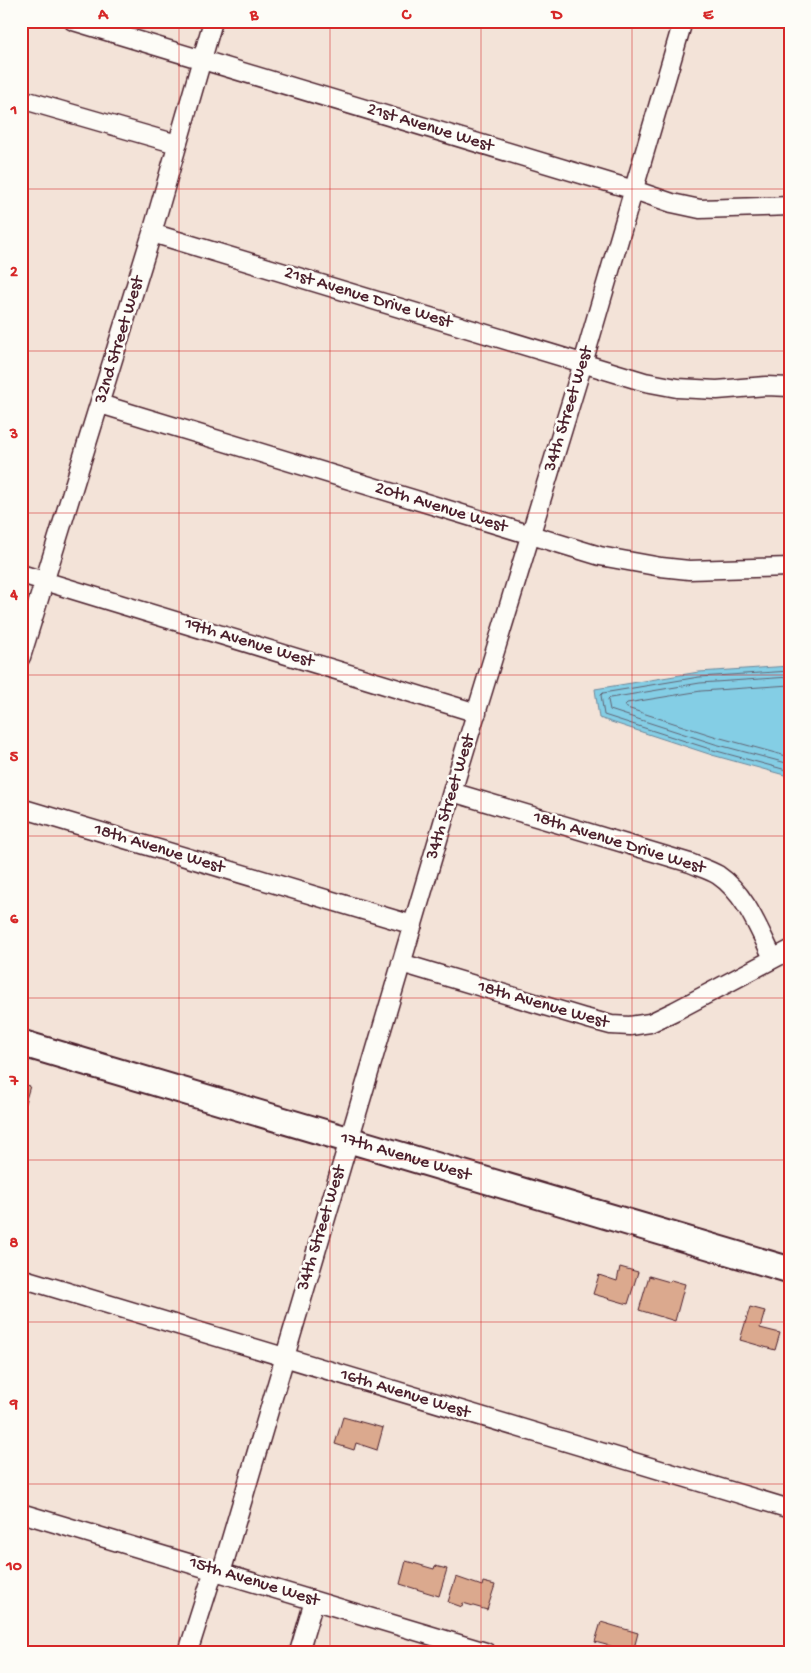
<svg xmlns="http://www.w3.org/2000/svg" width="811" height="1673" viewBox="0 0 811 1673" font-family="'Gochi Hand',sans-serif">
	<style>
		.water { fill: #84cee5; stroke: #6d889b }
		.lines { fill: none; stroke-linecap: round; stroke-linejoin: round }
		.shore { stroke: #616575; stroke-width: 1 }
		.building { fill: #dba98e; stroke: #4a1f2b }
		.street-casing { stroke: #4a1f2b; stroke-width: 21 }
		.secondary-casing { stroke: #4a1f2b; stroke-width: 29 }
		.street { stroke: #fdfcf7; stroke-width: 18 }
		.secondary { stroke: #fdfcf7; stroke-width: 25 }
		.grid { fill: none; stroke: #d62828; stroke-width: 1; stroke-opacity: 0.55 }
		.labels { text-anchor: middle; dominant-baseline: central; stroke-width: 5; stroke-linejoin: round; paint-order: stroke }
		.street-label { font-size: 18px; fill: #4a1f2b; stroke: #fdfcf7 }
		.neatline { fill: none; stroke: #d62828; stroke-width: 2 }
		.grid-label { font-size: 16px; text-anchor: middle; font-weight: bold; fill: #d62828 }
	</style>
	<rect width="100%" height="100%" fill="#f3e3d8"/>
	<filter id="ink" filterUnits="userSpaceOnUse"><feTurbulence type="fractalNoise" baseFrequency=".02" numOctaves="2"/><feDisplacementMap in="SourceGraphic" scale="10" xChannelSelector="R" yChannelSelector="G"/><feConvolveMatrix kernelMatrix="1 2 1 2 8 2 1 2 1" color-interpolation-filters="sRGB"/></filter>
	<g filter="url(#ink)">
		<!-- water -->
		<path class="water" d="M790,666V759L788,776L712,755L599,718L595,689L699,672Z"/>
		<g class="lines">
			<!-- shore -->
			<path class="shore" d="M790,671L699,677L603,693L601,695L604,715L713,750L790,771
				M790,677L700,683L610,698L608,700L610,710L715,744L790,764
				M790,685L701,691L627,703L625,705L627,708L717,737L790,757"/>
		</g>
		<!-- building -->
		<path class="building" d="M21,1083L30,1086L24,1106L21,1105Z
			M620,1267L638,1272L628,1304L593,1294L599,1275L617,1281Z
			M649,1276L670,1282L671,1280L685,1284L675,1321L639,1310Z
			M750,1307L765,1311L760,1328L780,1333L775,1350L740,1340Z
			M343,1417L383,1428L377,1450L356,1443L354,1450L335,1444Z
			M406,1561L434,1569L435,1566L447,1569L439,1596L400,1584Z
			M456,1577L482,1586L483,1582L495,1585L487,1610L463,1603L462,1607L448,1602Z
			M601,1622L638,1633L633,1652L595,1642Z"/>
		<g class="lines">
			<defs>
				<path id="street" d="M73,21L634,190L672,203L700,209L790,206
					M21,99L177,144
					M152,233L645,382L677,388L717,390L766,386L790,387
					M100,404L600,556L661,567L689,570L790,567
					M21,574L477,713
					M21,657L152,233L213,21
					M452,792L690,863C699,867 710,870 718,875C746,894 759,930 773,958
					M21,808L413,925
					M401,963L585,1018L611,1025L630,1026L650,1023L675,1011L790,950
					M21,1278L790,1509
					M21,1513L486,1652
					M221,1573L452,792L583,363L683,21
					M188,1652L214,1570
					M299,1652L314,1601"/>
				<g id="secondary">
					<path id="s1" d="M21,1043L790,1270"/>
				</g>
			</defs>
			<!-- street casing -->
			<use href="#street" class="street-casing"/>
			<!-- secondary casing -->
			<use href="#secondary" class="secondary-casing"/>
			<!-- street -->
			<use href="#street" class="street"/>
			<!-- secondary -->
			<use href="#secondary" class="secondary"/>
		</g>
	</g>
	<!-- grid -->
	<path class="grid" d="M179,21V1652M330,21V1652M481,21V1652M632,21V1652M21,189H790M21,351H790M21,513H790M21,675H790M21,836H790M21,998H790M21,1160H790M21,1322H790M21,1484H790"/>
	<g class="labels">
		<!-- street labels -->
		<g class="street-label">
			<text transform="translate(430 128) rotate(17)">21st Avenue West</text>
			<text transform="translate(368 298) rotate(17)">21st Avenue Drive West</text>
			<text transform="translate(120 340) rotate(-73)">32nd Street West</text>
			<text transform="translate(569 409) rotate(-73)">34th Street West</text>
			<text transform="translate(441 508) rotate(17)">20th Avenue West</text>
			<text transform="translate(249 643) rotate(17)">19th Avenue West</text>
			<text transform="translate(451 797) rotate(-73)">34th Street West</text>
			<text transform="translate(619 843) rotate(17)">18th Avenue Drive West</text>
			<text transform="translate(159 849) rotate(17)">18th Avenue West</text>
			<text transform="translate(543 1005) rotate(16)">18th Avenue West</text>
			<text stroke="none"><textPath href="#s1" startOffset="401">17th Avenue West</textPath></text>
			<text transform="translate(322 1228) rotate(-73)">34th Street West</text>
			<text transform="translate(405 1394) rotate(17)">16th Avenue West</text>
			<text transform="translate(254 1582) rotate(17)">15th Avenue West</text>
		</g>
	</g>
	<!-- margin -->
	<rect width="811" height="1673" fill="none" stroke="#fdfcf7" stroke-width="55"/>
	<rect x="28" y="28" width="756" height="1618" class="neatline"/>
	<g class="grid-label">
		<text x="103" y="19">A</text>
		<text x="254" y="19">B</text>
		<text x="406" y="19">C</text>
		<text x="557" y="19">D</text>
		<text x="708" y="19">E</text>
		<text x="14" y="114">1</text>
		<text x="14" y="276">2</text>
		<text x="14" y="438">3</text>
		<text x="14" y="599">4</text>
		<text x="14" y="761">5</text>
		<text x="14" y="923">6</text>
		<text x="14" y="1085">7</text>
		<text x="14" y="1247">8</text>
		<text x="14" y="1408">9</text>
		<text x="14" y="1570">10</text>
	</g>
</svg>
